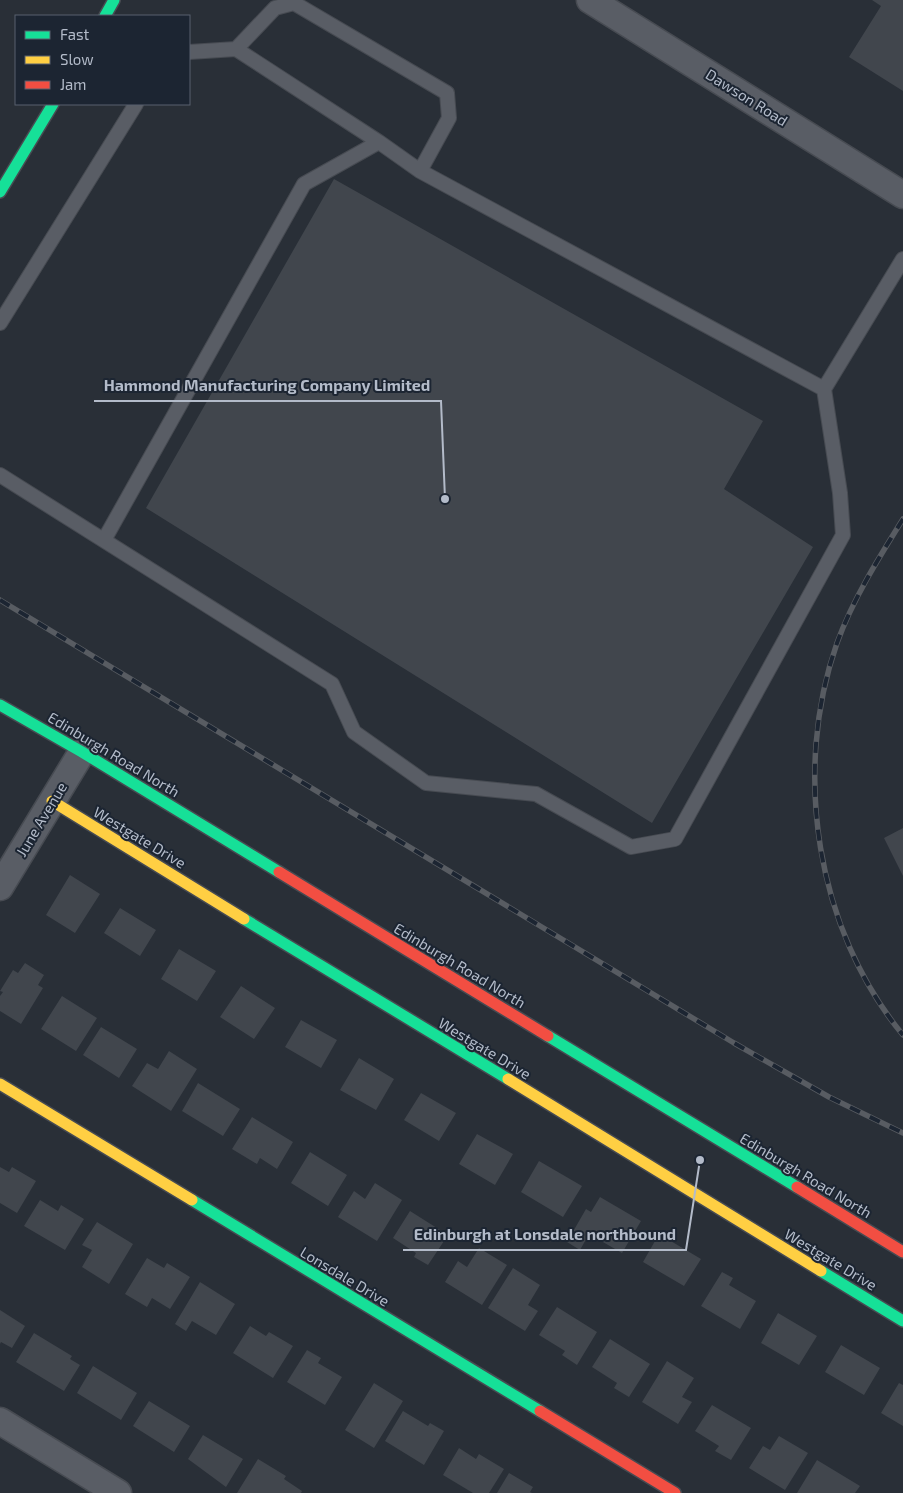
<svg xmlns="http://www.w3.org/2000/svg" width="903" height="1493" viewBox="0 0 903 1493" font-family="'Exo 2',sans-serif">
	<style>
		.building { fill: #41464d }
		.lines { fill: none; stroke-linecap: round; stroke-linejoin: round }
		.lane-casing { stroke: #474b52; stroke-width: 16 }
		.street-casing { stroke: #474b52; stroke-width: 29 }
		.fast-casing { stroke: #474b52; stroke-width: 14 }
		.slow-casing { stroke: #474b52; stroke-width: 14 }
		.jam-casing { stroke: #474b52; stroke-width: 14 }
		.lane { stroke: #595d65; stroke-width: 14 }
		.street { stroke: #595d65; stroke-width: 26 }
		.fast { stroke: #16e098; stroke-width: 11 }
		.slow { stroke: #ffcf43; stroke-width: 11 }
		.jam { stroke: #f24e42; stroke-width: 11 }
		.rail-casing { stroke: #585c62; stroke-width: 5.5 }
		.rail { stroke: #1c2532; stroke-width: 4; stroke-dasharray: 11; stroke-linecap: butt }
		.labels { text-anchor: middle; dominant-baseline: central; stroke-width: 4; stroke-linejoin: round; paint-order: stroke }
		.street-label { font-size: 15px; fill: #b3bbc9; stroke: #1c2532 }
		.leader { fill: none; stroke: #b3bbc9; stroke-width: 2 }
		.callout-dot { fill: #b3bbc9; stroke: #1c2532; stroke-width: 2 }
		.callout-label { font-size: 16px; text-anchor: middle; font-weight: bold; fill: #b3bbc9; stroke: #1c2532; stroke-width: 4; stroke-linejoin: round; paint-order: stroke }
	</style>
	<rect width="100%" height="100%" fill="#292f37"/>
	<!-- building -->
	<path class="building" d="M872,0H903V91L849,57L881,6Z
		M334,179L763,421L724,489L813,547L652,823L146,508Z
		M903,828V876L884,838Z
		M70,875L100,894L75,933L46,915Z
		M120,908L156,930L140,956L104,933Z
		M179,949L216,971L197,1001L161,979Z
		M25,963L44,975L38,985L43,988L21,1024L0,1011V996L3,992L0,991L13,970L18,973Z
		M241,986L275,1008L254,1039L220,1017Z
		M62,996L97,1018L76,1051L41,1029Z
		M301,1020L337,1040L321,1068L285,1047Z
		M101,1027L137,1049L119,1078L83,1055Z
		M169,1051L197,1069L171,1111L132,1086L147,1063L158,1069Z
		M359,1058L394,1079L376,1110L340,1090Z
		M198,1083L240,1109L223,1136L182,1111Z
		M421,1093L456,1113L439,1141L404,1120Z
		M252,1117L293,1142L277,1169L260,1158L257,1164L232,1149Z
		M477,1134L513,1154L495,1185L459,1164Z
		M310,1152L347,1175L328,1206L291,1183Z
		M539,1161L582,1186L563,1217L521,1192Z
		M0,1167L9,1172L12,1167L36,1181L17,1213L0,1203Z
		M375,1183L402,1200L377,1241L338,1217L354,1191L365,1199Z
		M600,1197L641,1221L622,1253L589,1234L580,1250L567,1242L586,1209L591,1212Z
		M40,1200L58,1211L61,1205L84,1219L65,1250L24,1226Z
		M410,1211L448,1235L428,1265L414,1257L416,1253L393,1238Z
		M97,1222L133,1244L109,1284L82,1267L92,1250L82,1245Z
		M659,1234L701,1259L684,1286L643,1262Z
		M479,1248L507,1265L482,1305L445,1282L458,1261L467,1267Z
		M147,1258L164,1268L167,1263L190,1277L170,1309L152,1298L147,1307L125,1294Z
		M513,1268L540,1285L528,1305L538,1311L525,1331L488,1308Z
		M722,1272L733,1278L729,1285L756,1301L740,1329L701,1306Z
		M200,1282L235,1304L216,1335L192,1321L186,1331L175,1324Z
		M557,1307L597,1332L577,1365L562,1355L565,1351L539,1335Z
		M0,1310L25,1326L12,1348L1,1342L0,1344Z
		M778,1313L817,1336L799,1365L761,1343Z
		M250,1326L266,1336L269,1332L293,1346L273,1378L233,1353Z
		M34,1333L72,1356L70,1359L80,1365L64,1391L16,1362Z
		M610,1339L650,1364L629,1397L614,1388L617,1383L592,1367Z
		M841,1345L880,1368L864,1395L825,1372Z
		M307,1350L321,1358L318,1363L342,1377L325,1405L287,1382Z
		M667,1361L694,1378L682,1397L692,1402L678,1424L642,1402Z
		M93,1366L137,1393L121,1420L77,1393Z
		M374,1383L403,1401L374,1448L345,1430Z
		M899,1383L903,1385V1426L881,1413Z
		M149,1401L190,1426L174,1452L133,1426Z
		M712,1405L751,1428L731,1460L715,1451L719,1446L695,1431Z
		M403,1411L428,1426L430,1423L444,1431L424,1465L385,1441Z
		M203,1435L243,1459L226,1487L188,1459Z
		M779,1436L808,1453L785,1490L749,1468L763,1446L770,1450Z
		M459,1448L476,1459L479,1454L504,1469L489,1493H473L443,1475Z
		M258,1459L286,1476L284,1479L302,1491L301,1493H237Z
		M817,1460L860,1486L855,1493H797Z
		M509,1473L533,1487L530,1492L532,1493H497Z"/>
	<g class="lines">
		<defs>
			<path id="lane" d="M236,49L379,142
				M189,52L236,49L275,8L294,3L447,93L449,118L420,171
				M0,323L136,104
				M0,475L332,684L354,732L426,783L536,794L631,847L675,839L843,535L840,493L824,389L903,259
				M104,540L304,184L379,142L420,171L824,389"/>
			<path id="street" d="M590,0L903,195
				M0,887L82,752
				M0,1421L118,1493"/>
			<path id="fast" d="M105,16L114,0
				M0,192L53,104
				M0,705L82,752L279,872
				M244,919L508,1079
				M548,1036L797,1187
				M192,1200L540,1411
				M821,1271L903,1321"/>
			<path id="slow" d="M52,801L244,919
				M508,1079L821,1271
				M0,1084L192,1200"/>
			<path id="jam" d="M279,872L548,1036
				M797,1187L903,1252
				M540,1411L675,1493"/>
		</defs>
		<!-- lane casing -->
		<use href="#lane" class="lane-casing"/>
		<!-- street casing -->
		<use href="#street" class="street-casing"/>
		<!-- fast casing -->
		<use href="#fast" class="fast-casing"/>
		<!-- slow casing -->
		<use href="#slow" class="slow-casing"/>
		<!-- jam casing -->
		<use href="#jam" class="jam-casing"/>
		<!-- lane -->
		<use href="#lane" class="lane"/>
		<!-- street -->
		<use href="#street" class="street"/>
		<!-- fast -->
		<use href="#fast" class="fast"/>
		<!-- slow -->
		<use href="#slow" class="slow"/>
		<!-- jam -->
		<use href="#jam" class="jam"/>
		<defs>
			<path id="rail" d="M903,519C878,559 853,599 837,643C792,771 816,930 903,1035
				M0,600L734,1043L829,1097L903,1133"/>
		</defs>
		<!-- rail casing -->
		<use href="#rail" class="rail-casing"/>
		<!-- rail -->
		<use href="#rail" class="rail"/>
	</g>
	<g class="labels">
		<!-- street labels -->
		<g class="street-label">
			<text transform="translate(747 97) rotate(32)">Dawson Road</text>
			<text transform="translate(114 754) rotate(31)">Edinburgh Road North</text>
			<text transform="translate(41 819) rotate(-59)">June Avenue</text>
			<text transform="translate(140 837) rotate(31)">Westgate Drive</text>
			<text transform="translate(460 965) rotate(31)">Edinburgh Road North</text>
			<text transform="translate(485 1048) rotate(31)">Westgate Drive</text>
			<text transform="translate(806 1175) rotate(31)">Edinburgh Road North</text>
			<text transform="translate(831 1259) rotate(31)">Westgate Drive</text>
			<text transform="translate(345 1276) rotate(31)">Lonsdale Drive</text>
		</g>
	</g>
	<!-- callouts -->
	<path class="leader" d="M445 499L441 401H94M700 1160L686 1250H403"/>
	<g class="callout-dot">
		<circle cx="445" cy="499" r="5"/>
		<circle cx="700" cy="1160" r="5"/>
	</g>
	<g class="callout-label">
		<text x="267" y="391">Hammond Manufacturing Company Limited</text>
		<text x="545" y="1240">Edinburgh at Lonsdale northbound</text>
	</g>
	<!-- legend -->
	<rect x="15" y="15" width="175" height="90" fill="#1c2532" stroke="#58616e"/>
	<rect x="25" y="31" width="25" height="8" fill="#16e098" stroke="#58616e"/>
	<text x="60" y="40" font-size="15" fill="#b3bbc9">Fast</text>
	<rect x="25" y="56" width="25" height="8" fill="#ffcf43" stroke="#58616e"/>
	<text x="60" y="65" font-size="15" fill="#b3bbc9">Slow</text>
	<rect x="25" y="81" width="25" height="8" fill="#f24e42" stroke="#58616e"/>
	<text x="60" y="90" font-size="15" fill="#b3bbc9">Jam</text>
</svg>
